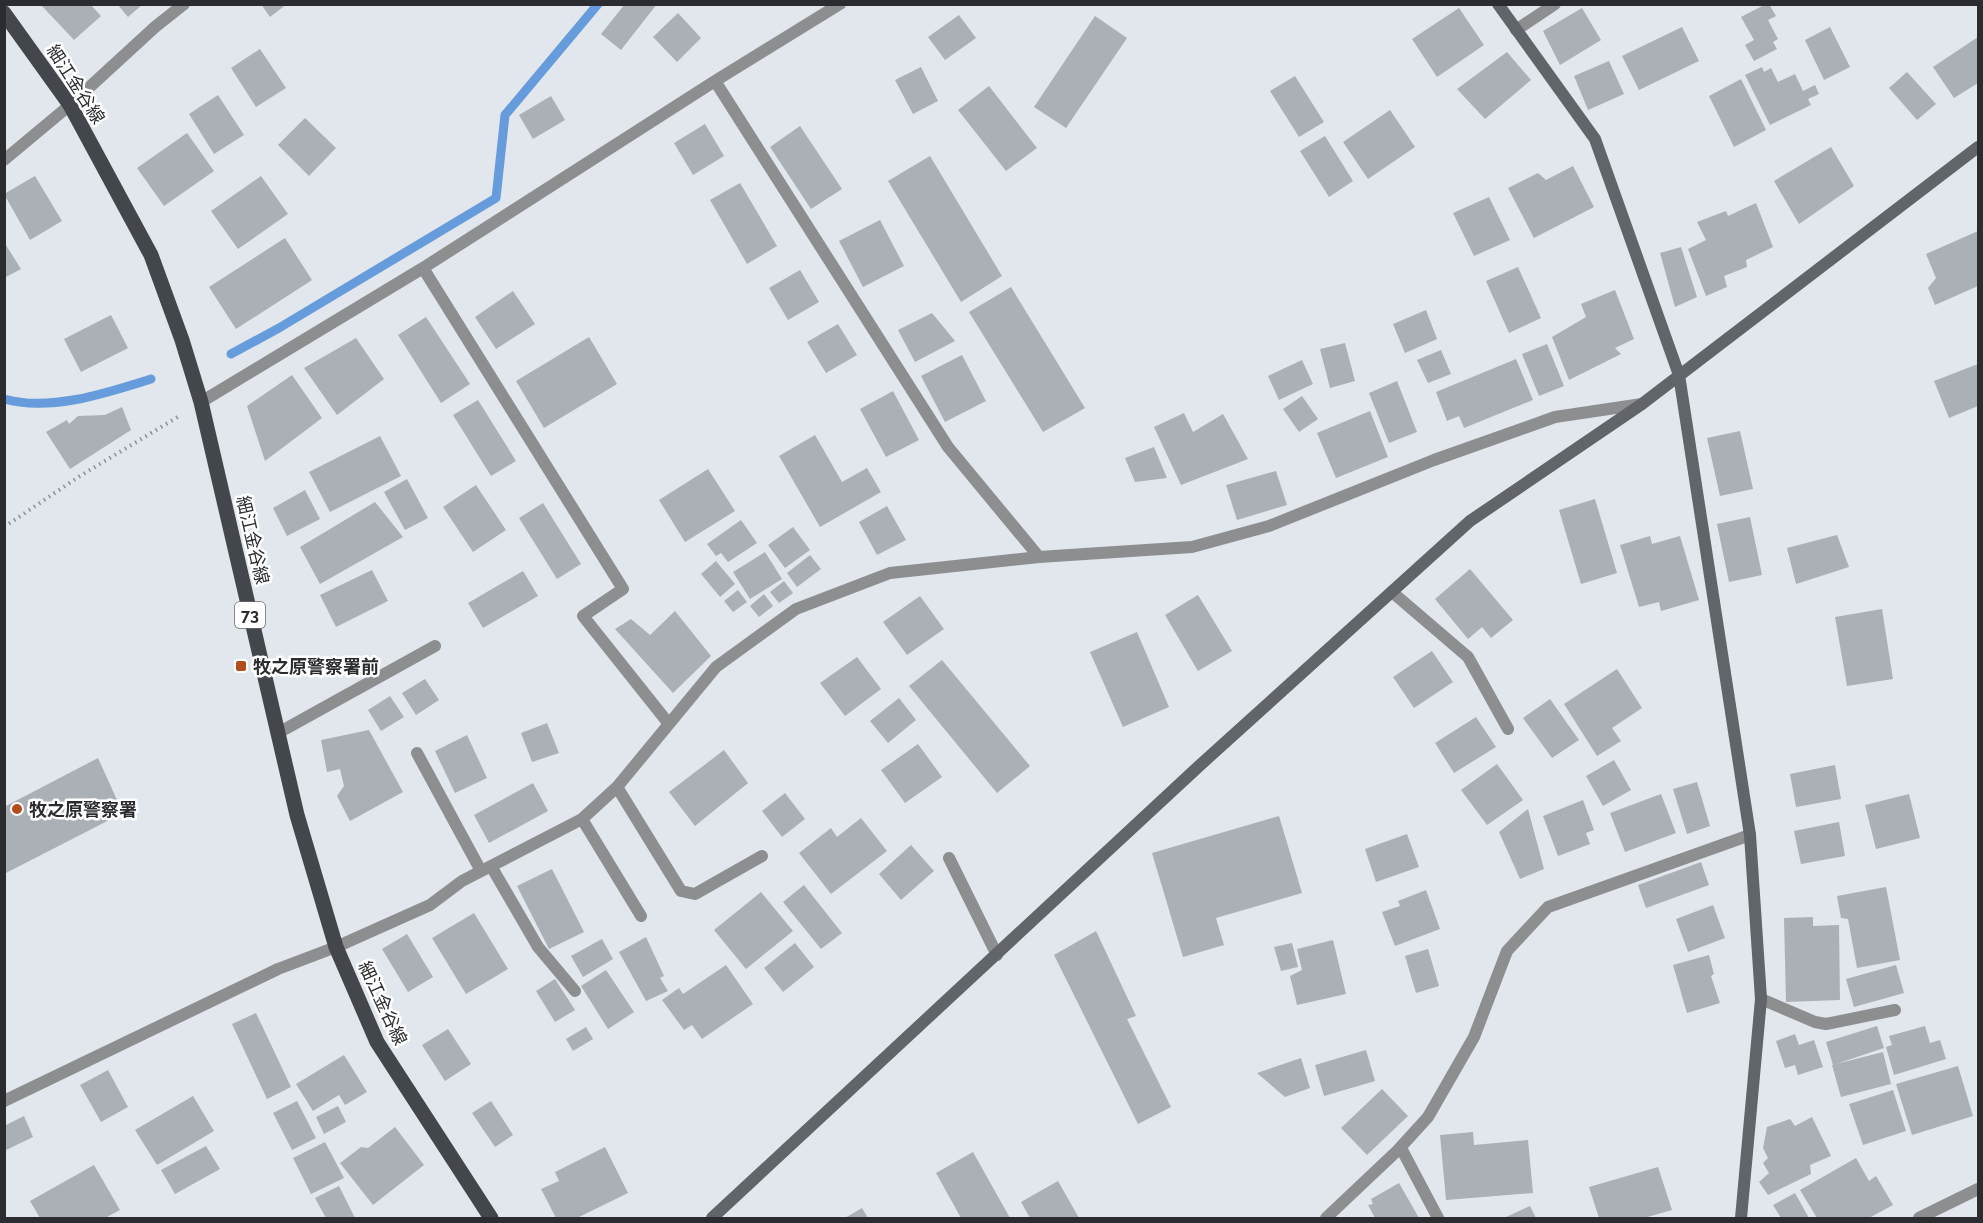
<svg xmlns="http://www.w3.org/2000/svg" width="1983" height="1223" viewBox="0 0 1983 1223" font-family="Raleway,'Noto Sans JP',sans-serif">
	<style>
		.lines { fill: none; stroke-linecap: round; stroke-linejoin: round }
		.stream { stroke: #669cdb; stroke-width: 9 }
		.building { fill: #abb0b6 }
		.path { stroke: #8c9195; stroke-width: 4; stroke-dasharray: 1.5 4.5; stroke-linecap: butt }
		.lane { stroke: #8c8e90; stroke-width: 12 }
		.street { stroke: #8c8e90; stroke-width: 12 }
		.secondary { stroke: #616468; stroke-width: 12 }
		.primary { stroke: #43474b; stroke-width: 15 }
		.poi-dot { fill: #b24d1c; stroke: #fff; stroke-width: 2 }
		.labels { text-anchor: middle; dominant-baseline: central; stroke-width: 5; stroke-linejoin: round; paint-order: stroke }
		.shield { fill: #fff; stroke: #6a6b6d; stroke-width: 1.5 }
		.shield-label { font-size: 16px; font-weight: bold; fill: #2a2c2f }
		.street-label { font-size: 18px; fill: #2a2c2f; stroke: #fff }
		.poi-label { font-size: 18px; font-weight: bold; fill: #2a2c2f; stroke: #fff; text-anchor: start }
	</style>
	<rect width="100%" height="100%" fill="#e1e7ed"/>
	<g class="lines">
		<!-- stream -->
		<path class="stream" d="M231,354L279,328L496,198L505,115L598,4
			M4,399C50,412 107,393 151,379"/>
	</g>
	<!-- building -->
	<path class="building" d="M43,4H90L101,16L74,40L42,6Z
		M117,4H143L128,17Z
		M261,4H287L270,17Z
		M625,4H657L621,50L601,34Z
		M1766,4H1769L1776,16L1768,20L1778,39L1773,42L1777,49L1754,61L1745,45L1754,40L1741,17Z
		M1459,8L1484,45L1437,77L1412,39Z
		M1582,8L1601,40L1560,65L1543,31Z
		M678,13L701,38L677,62L653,37Z
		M959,15L976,38L945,60L928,37Z
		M1095,16L1127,38L1066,128L1034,107Z
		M1682,27L1699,61L1639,90L1622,56Z
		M1830,27L1850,67L1824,80L1805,40Z
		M1978,37V83L1954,98L1933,67Z
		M260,49L286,88L256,107L231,68Z
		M1507,52L1531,80L1485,119L1457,89Z
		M1609,61L1624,94L1588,110L1574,76Z
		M921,67L938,101L913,114L895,80Z
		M1762,67L1764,72L1771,68L1778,82L1795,74L1803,91L1815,85L1819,94L1808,99L1811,105L1770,125L1745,75Z
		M1907,72L1936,104L1917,120L1889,88Z
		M1295,76L1324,122L1299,137L1270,91Z
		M1741,79L1766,130L1734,147L1709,96Z
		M989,86L1037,148L1006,171L958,110Z
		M218,95L244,135L214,154L189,114Z
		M551,96L565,120L533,139L519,115Z
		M1390,110L1415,147L1368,179L1343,142Z
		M305,118L336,148L309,176L278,145Z
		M705,124L724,156L693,175L674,143Z
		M800,126L842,189L811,209L770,147Z
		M187,133L214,171L164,206L137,168Z
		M1325,136L1353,181L1329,197L1300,151Z
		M1831,147L1854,186L1799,224L1774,181Z
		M930,156L1002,276L961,302L888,181Z
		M1573,166L1594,207L1534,238L1508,188L1538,173L1546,180Z
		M35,176L62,221L30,240L4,194Z
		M261,176L288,214L238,249L211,211Z
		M740,183L777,246L747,264L710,200Z
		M1489,197L1510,240L1474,256L1453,213Z
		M1756,203L1773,247L1746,260L1747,267L1724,276L1727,287L1706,296L1688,249L1706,240L1697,222L1726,211L1728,216Z
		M880,220L904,266L863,287L839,241Z
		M1978,231V286L1935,305L1928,288L1936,278L1926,254Z
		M285,238L312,280L236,329L209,287Z
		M4,242L21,269L4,278Z
		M1681,247L1697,297L1675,307L1660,253Z
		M1518,267L1541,318L1509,333L1486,281Z
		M800,270L819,302L788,320L769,288Z
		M1011,287L1085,408L1043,432L969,312Z
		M1615,290L1634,339L1615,348L1621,354L1569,380L1552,337L1586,317L1581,304Z
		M513,291L535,324L496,349L475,317Z
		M1426,310L1437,339L1405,353L1393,324Z
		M932,313L955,341L915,362L898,330Z
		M111,315L128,348L81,372L64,339Z
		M426,317L470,384L441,403L398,335Z
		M838,324L857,355L826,373L807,342Z
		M589,337L617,384L544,428L516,381Z
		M356,338L384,379L337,415L304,368Z
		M1345,343L1355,381L1330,388L1320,349Z
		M1547,344L1564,386L1539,396L1522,354Z
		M1441,350L1451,374L1428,383L1417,360Z
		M962,355L986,401L945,422L921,376Z
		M1516,359L1533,400L1464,428L1459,416L1447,421L1436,392Z
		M1302,360L1313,384L1279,400L1268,376Z
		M1978,364V406L1949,418L1934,381Z
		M292,375L322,418L265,461L247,406Z
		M1397,381L1417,432L1389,443L1369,393Z
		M893,391L919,440L886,457L860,409Z
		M1302,396L1318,419L1299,432L1283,409Z
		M478,400L516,461L491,476L453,415Z
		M122,407L131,430L70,469L46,432L67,420L69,424L78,416L105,415Z
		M1370,411L1388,457L1336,478L1317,433Z
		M1184,413L1193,432L1223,414L1248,459L1181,485L1154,427Z
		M1740,431L1753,489L1720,496L1707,438Z
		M815,435L842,482L867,468L881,492L820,527L779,456Z
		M380,436L401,476L330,512L309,472Z
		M1154,447L1167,478L1135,482L1125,458Z
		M708,469L735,511L685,542L659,500Z
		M1276,471L1287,505L1237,520L1226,485Z
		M407,479L428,518L405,530L384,492Z
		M476,485L506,530L473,552L443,507Z
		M305,490L320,519L287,536L273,508Z
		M1595,499L1617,573L1581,584L1559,510Z
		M375,502L403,537L320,584L300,547Z
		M543,503L581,564L557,579L519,518Z
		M887,506L906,540L877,555L859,522Z
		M1750,517L1762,575L1729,582L1717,524Z
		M741,520L757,543L728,562L721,553L716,556L707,544Z
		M793,527L810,550L785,568L768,545Z
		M1837,535L1849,567L1796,584L1787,548Z
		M1650,536L1652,544L1680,536L1699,600L1661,611L1659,602L1639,607L1620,545Z
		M765,552L782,579L750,599L733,572Z
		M810,555L821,569L797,587L787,573Z
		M716,561L735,584L720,597L701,574Z
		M1470,569L1513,620L1491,638L1482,627L1468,639L1435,599Z
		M372,570L388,601L336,627L320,595Z
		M523,571L538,596L483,628L468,603Z
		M784,581L793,593L779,603L770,592Z
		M738,590L747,602L733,612L724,601Z
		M764,594L773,606L759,617L750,606Z
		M1198,595L1232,651L1198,671L1165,615Z
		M920,596L944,629L907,655L883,622Z
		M1882,609L1893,679L1847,686L1835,617Z
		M675,611L711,656L673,693L615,629L631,619L650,635Z
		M1137,632L1169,707L1123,727L1090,652Z
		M1432,651L1453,682L1414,708L1393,677Z
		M857,657L881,689L845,716L820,683Z
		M942,660L1030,766L997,793L909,686Z
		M1617,669L1642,708L1612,728L1621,741L1597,756L1564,704Z
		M425,679L439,700L416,715L402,693Z
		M390,696L404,717L381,731L368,710Z
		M899,698L916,720L888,743L870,721Z
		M1550,699L1579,740L1552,758L1523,718Z
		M1476,717L1496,747L1454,773L1435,743Z
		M547,723L559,753L532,762L521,733Z
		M369,730L403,792L350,821L337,796L344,786L340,769L327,772L321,740Z
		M467,735L487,778L455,793L435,751Z
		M918,744L942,777L905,803L881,770Z
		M724,750L748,783L695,826L669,792Z
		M98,758L123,813L4,874V807Z
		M1614,760L1631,790L1603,806L1586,776Z
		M1497,764L1523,800L1487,825L1461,790Z
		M1835,765L1841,799L1796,807L1790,774Z
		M1697,782L1710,826L1687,834L1673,789Z
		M533,783L548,811L489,843L474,815Z
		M785,793L805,819L782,837L762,811Z
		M1661,794L1676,833L1625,852L1610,813Z
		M1909,794L1920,838L1876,849L1865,805Z
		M1583,800L1594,830L1586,833L1590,844L1558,856L1543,816Z
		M1528,809L1544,869L1520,879L1499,832Z
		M1279,816L1302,893L1216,918L1224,945L1183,957L1152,853Z
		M861,818L887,851L831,894L799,853L831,828L837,837Z
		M1839,822L1845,856L1801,864L1794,831Z
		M1407,834L1419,867L1376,882L1365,849Z
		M911,845L934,871L901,900L879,874Z
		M1701,862L1709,885L1646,908L1638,885Z
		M552,869L584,932L549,949L517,886Z
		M804,885L842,933L821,949L783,902Z
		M1886,887L1900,960L1857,968L1848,919L1841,918L1837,896Z
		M1426,890L1440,929L1395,946L1382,912L1400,906L1398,901Z
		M761,892L793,931L746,969L714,930Z
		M1713,905L1725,938L1688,952L1676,919Z
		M474,913L508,969L466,994L432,938Z
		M1813,917V926L1839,925L1840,1000L1786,1002L1784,918Z
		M1096,931L1136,1016L1127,1019L1171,1107L1138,1124L1054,955Z
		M407,934L433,977L408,992L382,949Z
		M646,937L664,976L660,978L668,991L646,1001L619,952Z
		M602,939L613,959L583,977L571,956Z
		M1333,940L1346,994L1297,1005L1290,976L1302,970L1297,949Z
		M795,943L814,967L783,992L764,968Z
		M1292,943L1298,967L1281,971L1274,947Z
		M1428,949L1439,986L1416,993L1405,956Z
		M1709,955L1714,974L1711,976L1720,1003L1687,1013L1673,965Z
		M726,965L753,1004L702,1039L692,1025L684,1030L662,1000L679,988L683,994Z
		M1896,965L1904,993L1854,1007L1846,979Z
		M606,970L634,1012L608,1029L581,986Z
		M555,979L575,1010L555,1022L536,991Z
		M256,1013L291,1087L267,1099L232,1024Z
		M1877,1026L1884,1048L1833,1065L1826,1042Z
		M1925,1026L1930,1043L1940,1040L1946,1059L1894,1075L1886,1047L1892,1045L1889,1036Z
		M586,1027L593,1039L573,1051L566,1039Z
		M448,1029L471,1064L445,1081L422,1045Z
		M1795,1034L1799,1045L1814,1040L1823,1067L1798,1075L1795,1065L1785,1068L1776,1041Z
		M1366,1050L1375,1081L1324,1096L1315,1065Z
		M1883,1052L1891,1084L1841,1097L1832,1065Z
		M344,1055L367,1092L345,1105L339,1095L313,1111L296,1084Z
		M1301,1058L1310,1088L1285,1097L1257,1073Z
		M1958,1066L1973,1116L1912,1135L1896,1084Z
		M108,1070L128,1107L101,1122L80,1085Z
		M1382,1089L1408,1116L1367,1155L1341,1128Z
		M1893,1090L1906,1131L1863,1145L1849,1104Z
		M193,1096L214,1131L157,1165L135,1130Z
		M297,1101L316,1138L292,1150L273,1113Z
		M491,1101L513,1135L495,1147L472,1113Z
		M338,1106L346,1122L324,1134L316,1117Z
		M24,1116L33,1137L4,1151V1126Z
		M1812,1117L1831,1156L1810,1165L1811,1174L1768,1195L1759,1182L1769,1173L1763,1163L1768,1158L1763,1148L1767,1127L1790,1119L1795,1126Z
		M395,1127L424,1165L373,1205L340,1163L361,1147L368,1148Z
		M1473,1132L1474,1145L1528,1140L1533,1193L1446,1200L1440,1135Z
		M325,1142L344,1178L311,1194L293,1158Z
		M206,1146L220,1169L175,1194L161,1170Z
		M605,1147L628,1193L577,1218H556L541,1189L559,1181L555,1172Z
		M973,1152L1010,1218H961L936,1173Z
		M1856,1158L1869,1181L1876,1176L1893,1205L1869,1218H1817L1800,1190Z
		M94,1165L120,1210L105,1218H40L30,1201Z
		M1658,1167L1672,1210L1644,1218H1599L1589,1187Z
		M1058,1181L1079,1218H1030L1021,1202Z
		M1399,1183L1419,1218H1375L1368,1205L1373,1204L1371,1199Z
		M339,1186L355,1218H326L315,1198Z
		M1795,1193L1809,1218H1781L1773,1205Z
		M1530,1206L1536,1218H1504Z
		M862,1208L868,1218H845Z"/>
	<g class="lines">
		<!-- path -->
		<path class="path" d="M4,527L80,476L181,415"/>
		<!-- lane -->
		<path class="lane" d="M1401,1148L1438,1218"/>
		<!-- street -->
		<path class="street" d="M1516,30L1555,4
			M715,81L948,447L1039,557
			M4,160L70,105L155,27L184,4
			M423,268L623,589L583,616L669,724
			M201,402L423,268L715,81L840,4
			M1392,592L1468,657L1508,729
			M278,733L435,646
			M417,753L481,871
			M617,787L681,891L695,894L762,856
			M582,819L641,916
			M949,858L997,955
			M491,866L538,947L575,991
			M1761,999L1815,1022L1826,1024L1895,1010
			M4,1101L278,969L336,947L430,905L462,881L582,819L617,787L716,667L796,609L890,573L1039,557L1192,547L1269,526L1434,460L1555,417L1642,404
			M1326,1218L1398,1150L1428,1117L1474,1037L1507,951L1548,907L1750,835
			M1919,1218L1978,1189"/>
		<!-- secondary -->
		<path class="secondary" d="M1498,4L1595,139L1679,375L1750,835L1761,999L1741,1218
			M712,1218L1198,767L1470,521L1642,404L1978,147"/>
		<!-- primary -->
		<path class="primary" d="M4,13L70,105L151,255L182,340L201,402L297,815L336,947L377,1042L491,1218"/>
	</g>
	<!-- markers -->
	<g class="poi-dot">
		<rect x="235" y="660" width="12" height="12" rx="3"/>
		<circle cx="17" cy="809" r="6"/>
	</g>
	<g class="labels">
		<!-- shield labels -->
		<rect class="shield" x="235" y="602" width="30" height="26" rx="4.5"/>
		<g class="shield-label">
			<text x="250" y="615">73</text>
		</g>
		<!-- street labels -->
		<g class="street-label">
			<text transform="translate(76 84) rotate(57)">細江金谷線</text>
			<text transform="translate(253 540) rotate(77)">細江金谷線</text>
			<text transform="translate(383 1003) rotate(65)">細江金谷線</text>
		</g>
		<!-- poi labels -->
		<g class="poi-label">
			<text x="253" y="666">牧之原警察署前</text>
			<text x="29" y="809">牧之原警察署</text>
		</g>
	</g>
	<!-- border -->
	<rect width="1983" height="1223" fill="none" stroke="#2a2c2f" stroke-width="12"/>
</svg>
